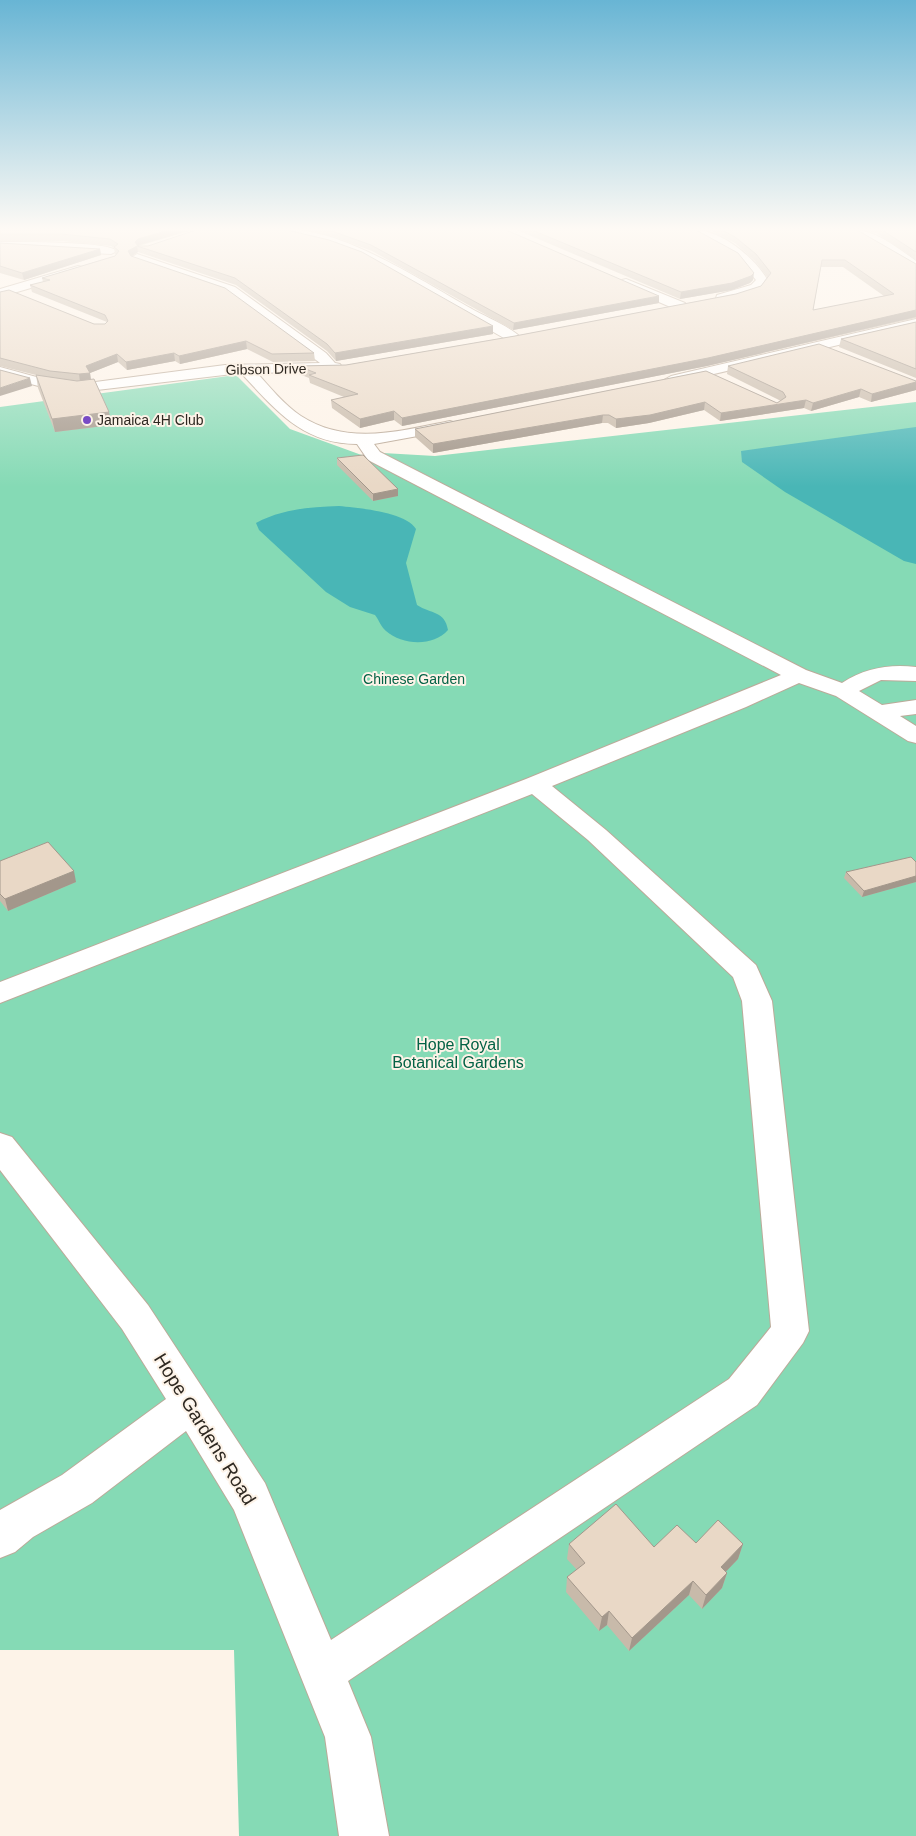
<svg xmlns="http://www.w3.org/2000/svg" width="916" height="1836" viewBox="0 0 916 1836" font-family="Arial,sans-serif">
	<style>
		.green { fill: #85dab5 }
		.water { fill: #49b6b6 }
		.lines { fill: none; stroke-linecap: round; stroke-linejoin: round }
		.minor-casing { stroke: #ba9; stroke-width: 2 }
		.minor { fill: #fff; fill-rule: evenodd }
		.wall { fill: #c8baaa; fill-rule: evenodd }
		.shaded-wall { fill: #a3978b }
		.building { fill: #e9d8c6; stroke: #a3978b; fill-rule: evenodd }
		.poi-dot { fill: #784cc5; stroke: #fdf3e8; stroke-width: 2 }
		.labels { text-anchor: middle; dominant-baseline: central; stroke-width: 4; stroke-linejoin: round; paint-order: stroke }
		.far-street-label { font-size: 14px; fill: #2e2821; stroke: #fdf3e8 }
		.far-poi-label { font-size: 14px; fill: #2e2821; stroke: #fdf3e8; text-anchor: start }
		.far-park-label { font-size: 14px; fill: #036245; stroke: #fdf3e8 }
		.park-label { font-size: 16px; fill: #036245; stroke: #fdf3e8 }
		.near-street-label { font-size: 19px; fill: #2e2821; stroke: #fdf3e8 }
	</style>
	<rect width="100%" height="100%" fill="#fdf3e8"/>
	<!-- green -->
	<path class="green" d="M236,375L290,429L367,457L383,453L435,456L916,402V1836H239L234,1650H0V407Z"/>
	<!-- water -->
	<path class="water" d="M916,427V564L904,561L785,492L742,462L741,451Z
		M339,506C359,508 406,512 416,529L406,563L417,605C431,614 445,611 448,630C433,647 402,645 386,631C381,627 379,620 375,615L350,607L326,592L259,530L256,523C282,509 310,507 339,506Z"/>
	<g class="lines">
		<defs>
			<path id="minor" d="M277,230C334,222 423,282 472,309C484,316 513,328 521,338L514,342L509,341L363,257L330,245L279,232Z
				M687,230C717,226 754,256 768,281L759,291L722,302L717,301L716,298L717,295L751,285L756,280L738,258Z
				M849,230C872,227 898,248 916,261V270Z
				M0,242C19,242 108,241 117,251L111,254L0,248Z
				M137,254L235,287L326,353L335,363L340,364L342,367L340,370L335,371L257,373C270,387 284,405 301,416C347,446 400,431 450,421L456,423L458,426L456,429L374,444L380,452L806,670L842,683C865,668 889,664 916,667V681L881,680L859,691L882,705L916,700V714L900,716L916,726V743L908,741L836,696L799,683L746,707L552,786L606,830L756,965L772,1001L809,1331L803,1343L757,1405L348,1681L371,1737L389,1836H339L325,1737L234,1510L186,1431L92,1503L33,1537L15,1552L0,1558V1510L62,1475L166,1399L122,1329L0,1170V1133L12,1137L148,1305L265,1483L331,1640L729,1379L771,1327L742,1001L733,977L588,840L532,794L0,1003V982L526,779L781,675L368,460L357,444C302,444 275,409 241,373L80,392L50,389L0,376V367L51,381L80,384L225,365L320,363L227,293L133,261L131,258Z
				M78,266L82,267L84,270L82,273L0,297V289Z
				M626,279L685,303L686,306L680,310L675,309L622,286L620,283L622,280Z
				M916,319V327L671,384L664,380L671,376Z"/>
		</defs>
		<!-- minor casing -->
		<use href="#minor" class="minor-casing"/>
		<!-- minor -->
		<use href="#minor" class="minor"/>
	</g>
	<!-- wall -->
	<path class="wall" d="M0,230H192L139,246L493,334L336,361L327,351L236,285L138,252L132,256L314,353L315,361L273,362L247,349L180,364L175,361L127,370L118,362L90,373L91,380L112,425L55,432L38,388L36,375L40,376L0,366V292L94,324H105L107,322L32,292L30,285L43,282L42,278L115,256L116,255L115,254L114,248L111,246L62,241H0Z
		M301,230H506L659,303L513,330L372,251L334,237Z
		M517,230H696L753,280L750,283L732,290L680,299Z
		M705,230H857L916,264V318L707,366L402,426L394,420L360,428L332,408L331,400L344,397L310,383L309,378L299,374L298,366L346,365L515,336L736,294L761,286L767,277L755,261L735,243L711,231ZM821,267H843L884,296L813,310Z
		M863,230H916V260L876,233Z
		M0,243L100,249L101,255L24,280L0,273Z
		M916,322V378L839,347L841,339Z
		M728,366L916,381V390L871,402L859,397L811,411L804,408L720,421L704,410L649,423L616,428L608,423H602L433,453L415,437V429L706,371L777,403L781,401L727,374Z
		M337,458L398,489V496L373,501L337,465Z
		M0,861L76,882L8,911L0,901Z
		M916,862V882L862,897L844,878L846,872Z
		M696,1543L743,1544L738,1559L725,1572L727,1573L722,1588L702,1609L689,1595L629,1651L607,1625L599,1631L566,1592L567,1577L577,1570L567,1559L569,1544L654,1547Z"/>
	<!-- shaded-wall -->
	<path class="shaded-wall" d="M169,230H192L139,245V246H137L138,252L129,258L128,251L138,239Z
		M100,249L101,255L24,280L22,273Z
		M754,273L753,280L750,283L732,290L680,299L681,292Z
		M659,296V303L513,330L514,323Z
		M916,310V317L707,366L402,426V418Z
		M493,326V334L336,361L335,353Z
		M246,341L247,349L180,364L179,356Z
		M174,353L175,361L127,370L126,362Z
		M117,354L118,362L90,373L91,381L80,382L79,374L86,366Z
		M30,378L32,386L0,396V388Z
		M916,382V390L871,402L872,394Z
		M861,389L859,397L811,411L813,403Z
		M806,400L804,408L720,421L721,413Z
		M705,402L704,410L649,423L616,428V419Z
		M394,411V420L360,428V419Z
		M109,412L112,425L55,432L52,419Z
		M603,415L602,423L433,453V444Z
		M398,489V496L373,501V494Z
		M74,871L76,882L8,911L5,899Z
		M916,876V882L862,897L864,891Z
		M743,1544L738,1559L716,1582L721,1567Z
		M727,1573L722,1588L702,1609L706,1595Z
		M693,1581L689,1595L629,1651L632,1638Z
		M609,1611L607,1625L599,1631L602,1617Z"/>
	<!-- building -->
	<path class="building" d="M0,230H169L138,239L135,242L138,246H148L196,230H287L329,240L362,252L493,326L335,353L327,344L235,278L137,246L128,251L131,256L225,288L314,353L272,354L246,341L179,356L174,353L126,362L117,354L86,366L90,373L79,374L50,371L0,358V292L9,290L94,324H105L108,321L105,315L30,285L50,280L42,278L115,256L119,251L114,247L118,244L110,239L61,234H0Z
		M329,230H506L659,296L514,323L371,245Z
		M532,230H696L738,253L754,273L751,276L732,283L681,292Z
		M722,230H857L916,264V310L708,358L402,418L394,411L360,419L331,400L358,394L309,375L316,373L298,366L346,365L515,336L736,294L761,286L771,273L756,254L735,237ZM822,260H845L894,294L813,310Z
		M882,230H916V252Z
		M0,243L100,249L22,273L0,266Z
		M916,322V369L841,339Z
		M819,344L916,381V382L872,394L861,389L813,403L806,400L721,413L705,402L650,415L616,419L609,415H603L433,444L415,429L706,371L777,403L786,397L783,392L728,366Z
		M0,370L30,378L0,388Z
		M36,375L77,381L94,379L109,412L52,419Z
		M363,455L398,489L373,494L337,458Z
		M48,842L74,871L5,899L0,894V861Z
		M911,857L916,862V876L864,891L846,872Z
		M616,1504L654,1547L677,1525L696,1543L718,1520L743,1544L721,1567L727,1573L706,1595L693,1581L632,1638L609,1611L602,1617L567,1577L585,1563L569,1544Z"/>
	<!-- sky -->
	<linearGradient id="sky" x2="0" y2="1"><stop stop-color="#68b5d4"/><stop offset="0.47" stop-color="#fefaf5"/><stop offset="1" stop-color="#fefaf5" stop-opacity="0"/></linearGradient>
	<rect width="916" height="487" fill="url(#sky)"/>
	<!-- markers -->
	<circle class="poi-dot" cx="87" cy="420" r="5"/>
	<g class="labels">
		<!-- far-street labels -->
		<g class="far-street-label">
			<text transform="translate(266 369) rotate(-1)">Gibson Drive</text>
		</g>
		<!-- far-poi labels -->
		<g class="far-poi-label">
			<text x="97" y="420">Jamaica 4H Club</text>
		</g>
		<!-- far-park labels -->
		<g class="far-park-label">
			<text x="414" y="679">Chinese Garden</text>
		</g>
		<!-- park labels -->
		<g class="park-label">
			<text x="458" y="1044">Hope Royal<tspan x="458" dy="18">Botanical Gardens</tspan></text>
		</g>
		<!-- near-street labels -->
		<g class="near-street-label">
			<text transform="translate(205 1429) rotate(58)">Hope Gardens Road</text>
		</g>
	</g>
</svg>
